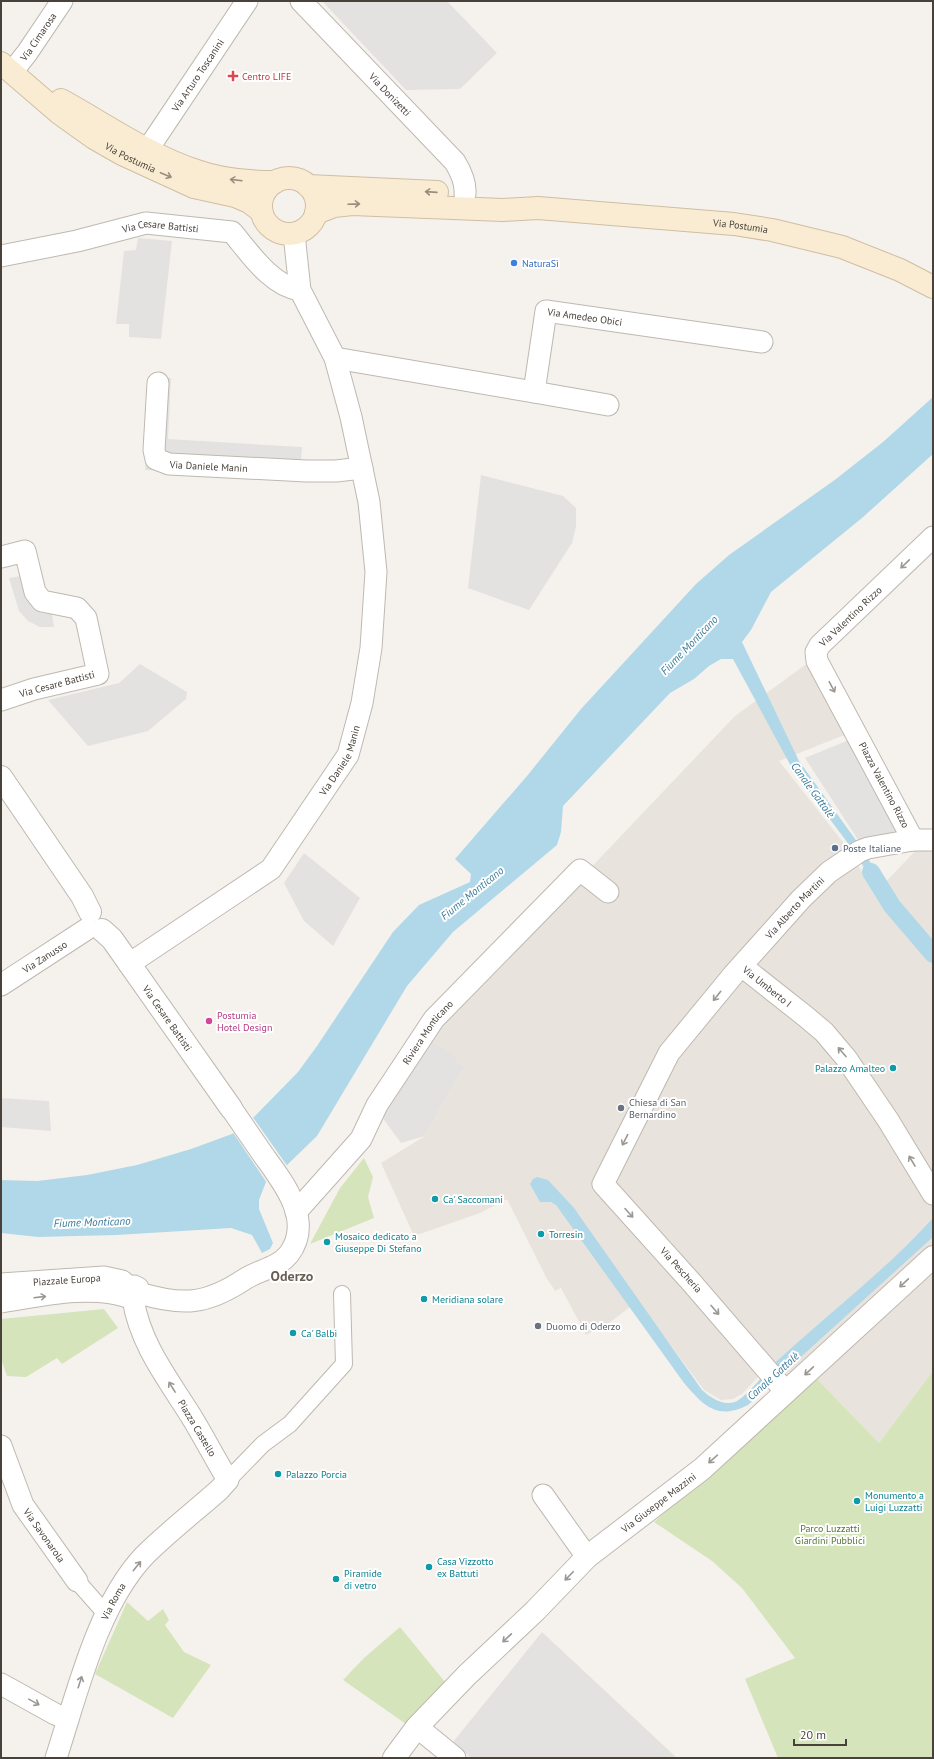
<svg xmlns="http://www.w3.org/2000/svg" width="934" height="1759" viewBox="0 0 934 1759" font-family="'PT Sans',sans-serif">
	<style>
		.residential { fill: #e8e3dc }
		.green { fill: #d5e4bb }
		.parking { fill: #e4e2e0 }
		.water { fill: #b1d8e9 }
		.pier { fill: #f5f2ed }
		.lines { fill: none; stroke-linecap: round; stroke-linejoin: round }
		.canal { stroke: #b1d8e9; stroke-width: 18 }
		.pedestrian-casing { stroke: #bfb8b0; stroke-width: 18 }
		.minor-casing { stroke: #bfb8b0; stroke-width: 23 }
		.tertiary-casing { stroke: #bfb8b0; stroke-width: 24 }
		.secondary-casing { stroke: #cfbea2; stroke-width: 24 }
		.pedestrian { stroke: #fff; stroke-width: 16 }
		.minor { stroke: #fff; stroke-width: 21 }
		.tertiary { stroke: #fff; stroke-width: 22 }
		.secondary { stroke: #f9ecd2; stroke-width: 22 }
		.oneway { stroke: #988e7f }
		.oneway2 { stroke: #9b9793 }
		.health-dot { fill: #e0444e; stroke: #fff; stroke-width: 1.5 }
		.shop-dot { fill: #3f7fe0; stroke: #fff; stroke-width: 1.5 }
		.service-dot { fill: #5c6f8a; stroke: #fff; stroke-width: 1.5 }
		.hotel-dot { fill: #d1479c; stroke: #fff; stroke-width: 1.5 }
		.culture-dot { fill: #0f9aa8; stroke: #fff; stroke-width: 1.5 }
		.worship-dot { fill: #6b7280; stroke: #fff; stroke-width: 1.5 }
		.labels { text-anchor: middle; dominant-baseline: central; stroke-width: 4; stroke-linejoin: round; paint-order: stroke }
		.street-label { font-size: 10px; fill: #49423b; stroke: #fff }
		.health-label { font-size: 10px; fill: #be3a42; stroke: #fff; text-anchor: start }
		.shop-label { font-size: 10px; fill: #366cbe; stroke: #fff; text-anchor: start }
		.service-label { font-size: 10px; fill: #4e5e75; stroke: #fff; text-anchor: start }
		.hotel-label { font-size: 10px; fill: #b23c85; stroke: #fff; text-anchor: start }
		.culture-label { font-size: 10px; fill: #0d838f; stroke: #fff; text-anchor: start }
		.worship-label { font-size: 10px; fill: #5b616d; stroke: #fff; text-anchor: start }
		.park-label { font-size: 10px; fill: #537534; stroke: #fff }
		.water-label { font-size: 11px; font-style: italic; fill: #3a7b9a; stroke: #fff }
		.district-label { font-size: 14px; font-weight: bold; fill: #6a5f53; stroke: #fff }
	</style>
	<rect width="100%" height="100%" fill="#f5f2ed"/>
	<!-- residential -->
	<path class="residential" d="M812,660L847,734L779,761L850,851L874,894L920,846H933V1371L879,1443L815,1377L772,1392L760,1375L742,1394L733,1399L721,1400L704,1390L638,1301L609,1323L586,1335L561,1288L555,1291L546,1277L507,1199L480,1213L414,1236L381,1163L425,1136L458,1077L466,1067L455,1061V1056L428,1039L735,716Z"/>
	<!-- green -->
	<path class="green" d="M364,1158L373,1177L368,1197L374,1218L310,1244L340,1188Z
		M104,1309L118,1328L62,1364L57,1358L26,1377L7,1376L1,1359V1319Z
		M933,1371V1758H778L745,1679L795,1658L742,1588L712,1561L654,1522L815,1377L879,1443Z
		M127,1602L148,1621L163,1609L169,1620L165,1625L184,1652L211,1665L173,1718L95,1674Z
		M400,1627L445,1682L406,1724L343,1680L364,1658Z"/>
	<!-- parking -->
	<path class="parking" d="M322,1H447L497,53L460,89L406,90Z
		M138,238L172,241L161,339L129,337V324H116L124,251L136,250Z
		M150,377L171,378L168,439L302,447L300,476L145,470Z
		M481,475L563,496L576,508V527L572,543L529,610L468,588Z
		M21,576L25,593L32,605L41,613L52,614L54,627H40L28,621L19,611L9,578Z
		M140,664L187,692L186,699L148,731L88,746L48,700L119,683Z
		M856,737L909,836L862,846L805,758Z
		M304,853L360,898L333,946L304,921L284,883Z
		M428,1039L456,1056L455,1061L466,1067L458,1077L425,1136L401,1143L382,1117Z
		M1,1098L49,1101L51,1131L1,1127Z
		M542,1632L677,1758H471L453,1742Z"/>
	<!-- water -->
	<path class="water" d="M933,397V454L862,518L771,592L751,630L742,642L799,761L863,850L887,890L881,896L856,854L793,770L733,659H721L709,666L694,679L670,693L563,806L561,832L557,845L453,932L407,986L317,1136L287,1165L266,1182L259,1200V1209L273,1243L270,1249L262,1253L252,1235L231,1228L117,1235L38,1237L1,1233V1180L37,1181L87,1175L137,1165L191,1149L232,1134L254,1117L298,1072L317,1046L393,932L419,905L470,882L471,874L455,859L527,776L581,709L696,584L729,555L836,479L883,442Z
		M897,901L933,945V962L889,908Z
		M537,1177L548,1180L574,1208L702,1390C711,1398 724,1407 737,1401C747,1396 768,1369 778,1360C829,1313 886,1270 933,1218V1237L748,1405C717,1421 703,1405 684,1383L556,1205L551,1202H540L530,1184L533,1179Z"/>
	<!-- pier -->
	<path class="pier" d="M252,1116L288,1167L267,1183L232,1131Z"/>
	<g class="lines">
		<!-- canal -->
		<path class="canal" d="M871,872L892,906L933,954"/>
		<defs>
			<path id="pedestrian" d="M228,1480L263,1444L290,1424L344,1364L342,1294
				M77,1581L106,1614"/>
			<g id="minor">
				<path id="s1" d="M301,1L455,162C461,172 466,183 465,194"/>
				<path id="s2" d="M12,72L27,53L62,1"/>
				<path id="s3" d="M148,149L247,1"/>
				<path id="s4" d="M1,256L77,241L146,223L232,232C249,252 271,286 300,290"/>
				<path id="s5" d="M335,358L534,392L546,311L762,342"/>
				<path id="s6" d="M158,383L154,450L156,459L169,464L306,471H336L362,468"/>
				<path d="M534,392L608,405"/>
				<path d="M1,557L25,551L35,592L42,601L77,608L86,618L98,674L34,689L1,700"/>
				<path id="s7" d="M913,840L817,661L816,652L820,645L933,537"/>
				<path id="s8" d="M129,964L271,869L348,755L362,703L371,648L376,572L369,502L351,417L335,358L300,290L294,234"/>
				<path id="s9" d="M743,967L805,1016L824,1032L846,1058L888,1120L933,1194"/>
				<path id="s10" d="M1,985L87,929"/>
				<path id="s11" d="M296,1212L361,1139L377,1105L434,1019L580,870L608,892"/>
				<path id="s12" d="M1,1284L104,1277L122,1281L129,1287"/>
				<path d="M126,1292L129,1287L134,1286L138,1288L139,1293C183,1306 206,1305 245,1279C259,1270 278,1268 289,1254C314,1221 283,1182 264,1156C253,1140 242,1124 231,1108"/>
				<path d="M1,1302C40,1296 90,1284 128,1297"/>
				<path id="s13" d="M786,1392L692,1283L603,1184L669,1053L734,974L801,899L829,872L860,851L868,848L913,840H933"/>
				<path id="s14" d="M1,1446L23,1505L77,1581"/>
				<path d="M543,1495L587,1557"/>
				<path d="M1,1684L55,1714L68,1719"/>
				<path d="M417,1727L455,1758"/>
				<path id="s15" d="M56,1758C77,1694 97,1606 144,1556C167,1533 194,1512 219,1490L228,1480C215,1459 204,1437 191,1416C168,1379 140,1344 133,1299"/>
			</g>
			<g id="tertiary">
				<path d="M1,777L82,896L90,912"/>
				<path id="s16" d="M102,930L112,939L231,1108"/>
				<path id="s17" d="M394,1758L417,1727L467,1675L535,1611L587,1557L702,1469L933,1257"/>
			</g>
			<g id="secondary">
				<path id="s18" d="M1,63L59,113L94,138L122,154L194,187L235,196L249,202L261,211"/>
				<path d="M61,100C103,123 152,157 197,171C222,180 248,182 275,182"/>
				<circle cx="289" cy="206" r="28"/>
				<path d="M308,186L437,192"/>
				<path id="s19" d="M316,213L334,206L352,204L503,210L538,208L734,224L772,230L842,247L900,270L933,287"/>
			</g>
		</defs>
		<!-- pedestrian casing -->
		<use href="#pedestrian" class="pedestrian-casing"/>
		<!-- minor casing -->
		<use href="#minor" class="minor-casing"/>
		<!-- tertiary casing -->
		<use href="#tertiary" class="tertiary-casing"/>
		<!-- secondary casing -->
		<use href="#secondary" class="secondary-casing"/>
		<!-- pedestrian -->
		<use href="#pedestrian" class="pedestrian"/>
		<!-- minor -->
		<use href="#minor" class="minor"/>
		<!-- tertiary -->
		<use href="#tertiary" class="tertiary"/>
		<!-- secondary -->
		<use href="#secondary" class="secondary"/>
	</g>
	<!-- one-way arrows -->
	<defs><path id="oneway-shaft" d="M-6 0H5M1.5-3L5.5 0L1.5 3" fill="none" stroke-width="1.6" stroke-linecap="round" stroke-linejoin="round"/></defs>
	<g class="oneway">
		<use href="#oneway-shaft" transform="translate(166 175) rotate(23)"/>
		<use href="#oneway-shaft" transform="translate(236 180) rotate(-173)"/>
		<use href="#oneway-shaft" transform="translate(431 192) rotate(-176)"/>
		<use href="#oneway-shaft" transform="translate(354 204) rotate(-2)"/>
	</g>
	<g class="oneway2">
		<use href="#oneway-shaft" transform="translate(905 564) rotate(136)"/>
		<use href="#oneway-shaft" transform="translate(832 687) rotate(62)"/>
		<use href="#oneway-shaft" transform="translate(717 996) rotate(129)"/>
		<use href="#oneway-shaft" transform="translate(842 1052) rotate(-131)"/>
		<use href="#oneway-shaft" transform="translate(625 1140) rotate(117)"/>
		<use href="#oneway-shaft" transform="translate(912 1161) rotate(-121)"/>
		<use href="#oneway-shaft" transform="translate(629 1213) rotate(48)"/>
		<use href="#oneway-shaft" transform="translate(904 1283) rotate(137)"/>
		<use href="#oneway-shaft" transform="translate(40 1297) rotate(-7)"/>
		<use href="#oneway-shaft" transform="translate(715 1310) rotate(49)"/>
		<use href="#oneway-shaft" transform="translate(809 1371) rotate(137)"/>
		<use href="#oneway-shaft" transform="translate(172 1387) rotate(-122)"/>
		<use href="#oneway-shaft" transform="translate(713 1459) rotate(138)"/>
		<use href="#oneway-shaft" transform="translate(137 1566) rotate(-51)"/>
		<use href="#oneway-shaft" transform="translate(569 1576) rotate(134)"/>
		<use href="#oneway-shaft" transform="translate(507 1638) rotate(137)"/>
		<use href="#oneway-shaft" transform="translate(80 1682) rotate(-72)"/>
		<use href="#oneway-shaft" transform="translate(34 1702) rotate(29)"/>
	</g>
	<!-- markers -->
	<path class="health-dot" d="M231 70h4v4h4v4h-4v4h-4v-4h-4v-4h4z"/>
	<circle class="shop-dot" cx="514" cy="263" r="4"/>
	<circle class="service-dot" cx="835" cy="848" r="4"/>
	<circle class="hotel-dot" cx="209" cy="1021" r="4"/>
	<g class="culture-dot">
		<circle cx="893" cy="1068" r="4"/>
		<circle cx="435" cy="1199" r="4"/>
		<circle cx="541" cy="1234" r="4"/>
		<circle cx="327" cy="1242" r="4"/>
		<circle cx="424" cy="1299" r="4"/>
		<circle cx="293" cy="1333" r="4"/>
		<circle cx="278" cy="1474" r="4"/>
		<circle cx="857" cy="1501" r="4"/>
		<circle cx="429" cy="1567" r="4"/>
		<circle cx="336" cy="1579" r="4"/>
	</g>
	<g class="worship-dot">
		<circle cx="621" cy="1108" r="4"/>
		<circle cx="538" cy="1326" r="4"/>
	</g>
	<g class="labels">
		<!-- street labels -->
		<g class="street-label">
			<text stroke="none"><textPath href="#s2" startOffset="44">Via Cimarosa</textPath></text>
			<text stroke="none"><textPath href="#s3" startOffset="89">Via Arturo Toscanini</textPath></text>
			<text stroke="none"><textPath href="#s1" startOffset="129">Via Donizetti</textPath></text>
			<text stroke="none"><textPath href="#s18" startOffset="161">Via Postumia</textPath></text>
			<text stroke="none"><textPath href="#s19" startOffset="427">Via Postumia</textPath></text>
			<text stroke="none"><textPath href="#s4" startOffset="163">Via Cesare Battisti</textPath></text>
			<text stroke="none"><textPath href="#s5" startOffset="323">Via Amedeo Obici</textPath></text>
			<text stroke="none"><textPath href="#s6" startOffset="130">Via Daniele Manin</textPath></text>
			<text stroke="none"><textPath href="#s7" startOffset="262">Via Valentino Rizzo</textPath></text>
			<text transform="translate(57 684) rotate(-15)">Via Cesare Battisti</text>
			<text stroke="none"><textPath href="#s8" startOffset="300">Via Daniele Manin</textPath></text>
			<text transform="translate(884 785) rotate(62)">Piazza Valentino Rizzo</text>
			<text stroke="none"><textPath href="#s13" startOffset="616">Via Alberto Martini</textPath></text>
			<text stroke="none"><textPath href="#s10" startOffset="52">Via Zanusso</textPath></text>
			<text stroke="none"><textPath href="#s9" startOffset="31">Via Umberto I</textPath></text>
			<text stroke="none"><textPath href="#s16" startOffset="110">Via Cesare Battisti</textPath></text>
			<text stroke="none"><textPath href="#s11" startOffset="224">Riviera Monticano</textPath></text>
			<text transform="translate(681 1270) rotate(48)">Via Pescheria</text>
			<text stroke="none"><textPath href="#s12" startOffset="66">Piazzale Europa</textPath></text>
			<text transform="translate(197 1428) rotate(59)">Piazza Castello</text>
			<text stroke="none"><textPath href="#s17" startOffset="369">Via Giuseppe Mazzini</textPath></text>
			<text stroke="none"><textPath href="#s14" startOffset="100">Via Savonarola</textPath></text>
			<text stroke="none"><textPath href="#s15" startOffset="167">Via Roma</textPath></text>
		</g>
		<!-- health labels -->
		<g class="health-label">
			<text x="242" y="76">Centro LIFE</text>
		</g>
		<!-- shop labels -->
		<g class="shop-label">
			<text x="522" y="263">NaturaSì</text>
		</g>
		<!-- service labels -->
		<g class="service-label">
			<text x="843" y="848">Poste Italiane</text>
		</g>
		<!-- hotel labels -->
		<g class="hotel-label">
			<text x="217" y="1015">Postumia<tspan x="217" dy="12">Hotel Design</tspan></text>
		</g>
		<!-- culture labels -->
		<g class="culture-label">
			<text x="885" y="1068" text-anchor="end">Palazzo Amalteo</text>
			<text x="443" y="1199">Ca' Saccomani</text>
			<text x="549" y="1234">Torresin</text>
			<text x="335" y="1236">Mosaico dedicato a<tspan x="335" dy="12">Giuseppe Di Stefano</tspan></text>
			<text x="432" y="1299">Meridiana solare</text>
			<text x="301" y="1333">Ca' Balbi</text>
			<text x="286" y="1474">Palazzo Porcia</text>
			<text x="865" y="1495">Monumento a<tspan x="865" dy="12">Luigi Luzzatti</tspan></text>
			<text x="437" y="1561">Casa Vizzotto<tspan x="437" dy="12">ex Battuti</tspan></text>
			<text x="344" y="1573">Piramide<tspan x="344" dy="12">di vetro</tspan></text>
		</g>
		<!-- worship labels -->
		<g class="worship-label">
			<text x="629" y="1102">Chiesa di San<tspan x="629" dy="12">Bernardino</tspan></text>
			<text x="546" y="1326">Duomo di Oderzo</text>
		</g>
		<!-- park labels -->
		<g class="park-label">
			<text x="830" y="1528">Parco Luzzatti<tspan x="830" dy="12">Giardini Pubblici</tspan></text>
		</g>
		<!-- water labels -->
		<g class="water-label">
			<text transform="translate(689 645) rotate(-46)">Fiume Monticano</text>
			<text transform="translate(813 790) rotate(54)">Canale Gattolè</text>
			<text transform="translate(472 893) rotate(-39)">Fiume Monticano</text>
			<text transform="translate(92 1222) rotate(-2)">Fiume Monticano</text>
			<text transform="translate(773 1376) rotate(-42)">Canale Gattolè</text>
		</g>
		<!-- district labels -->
		<g class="district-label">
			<text x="292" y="1276">Oderzo</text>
		</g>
	</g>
	<!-- border -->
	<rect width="934" height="1759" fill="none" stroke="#49423b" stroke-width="4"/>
	<!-- scale -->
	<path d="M794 1739v6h52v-6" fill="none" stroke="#49423b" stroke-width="2"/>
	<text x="800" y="1739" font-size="12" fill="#49423b" stroke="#ffffff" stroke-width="3" paint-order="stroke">20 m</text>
</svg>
